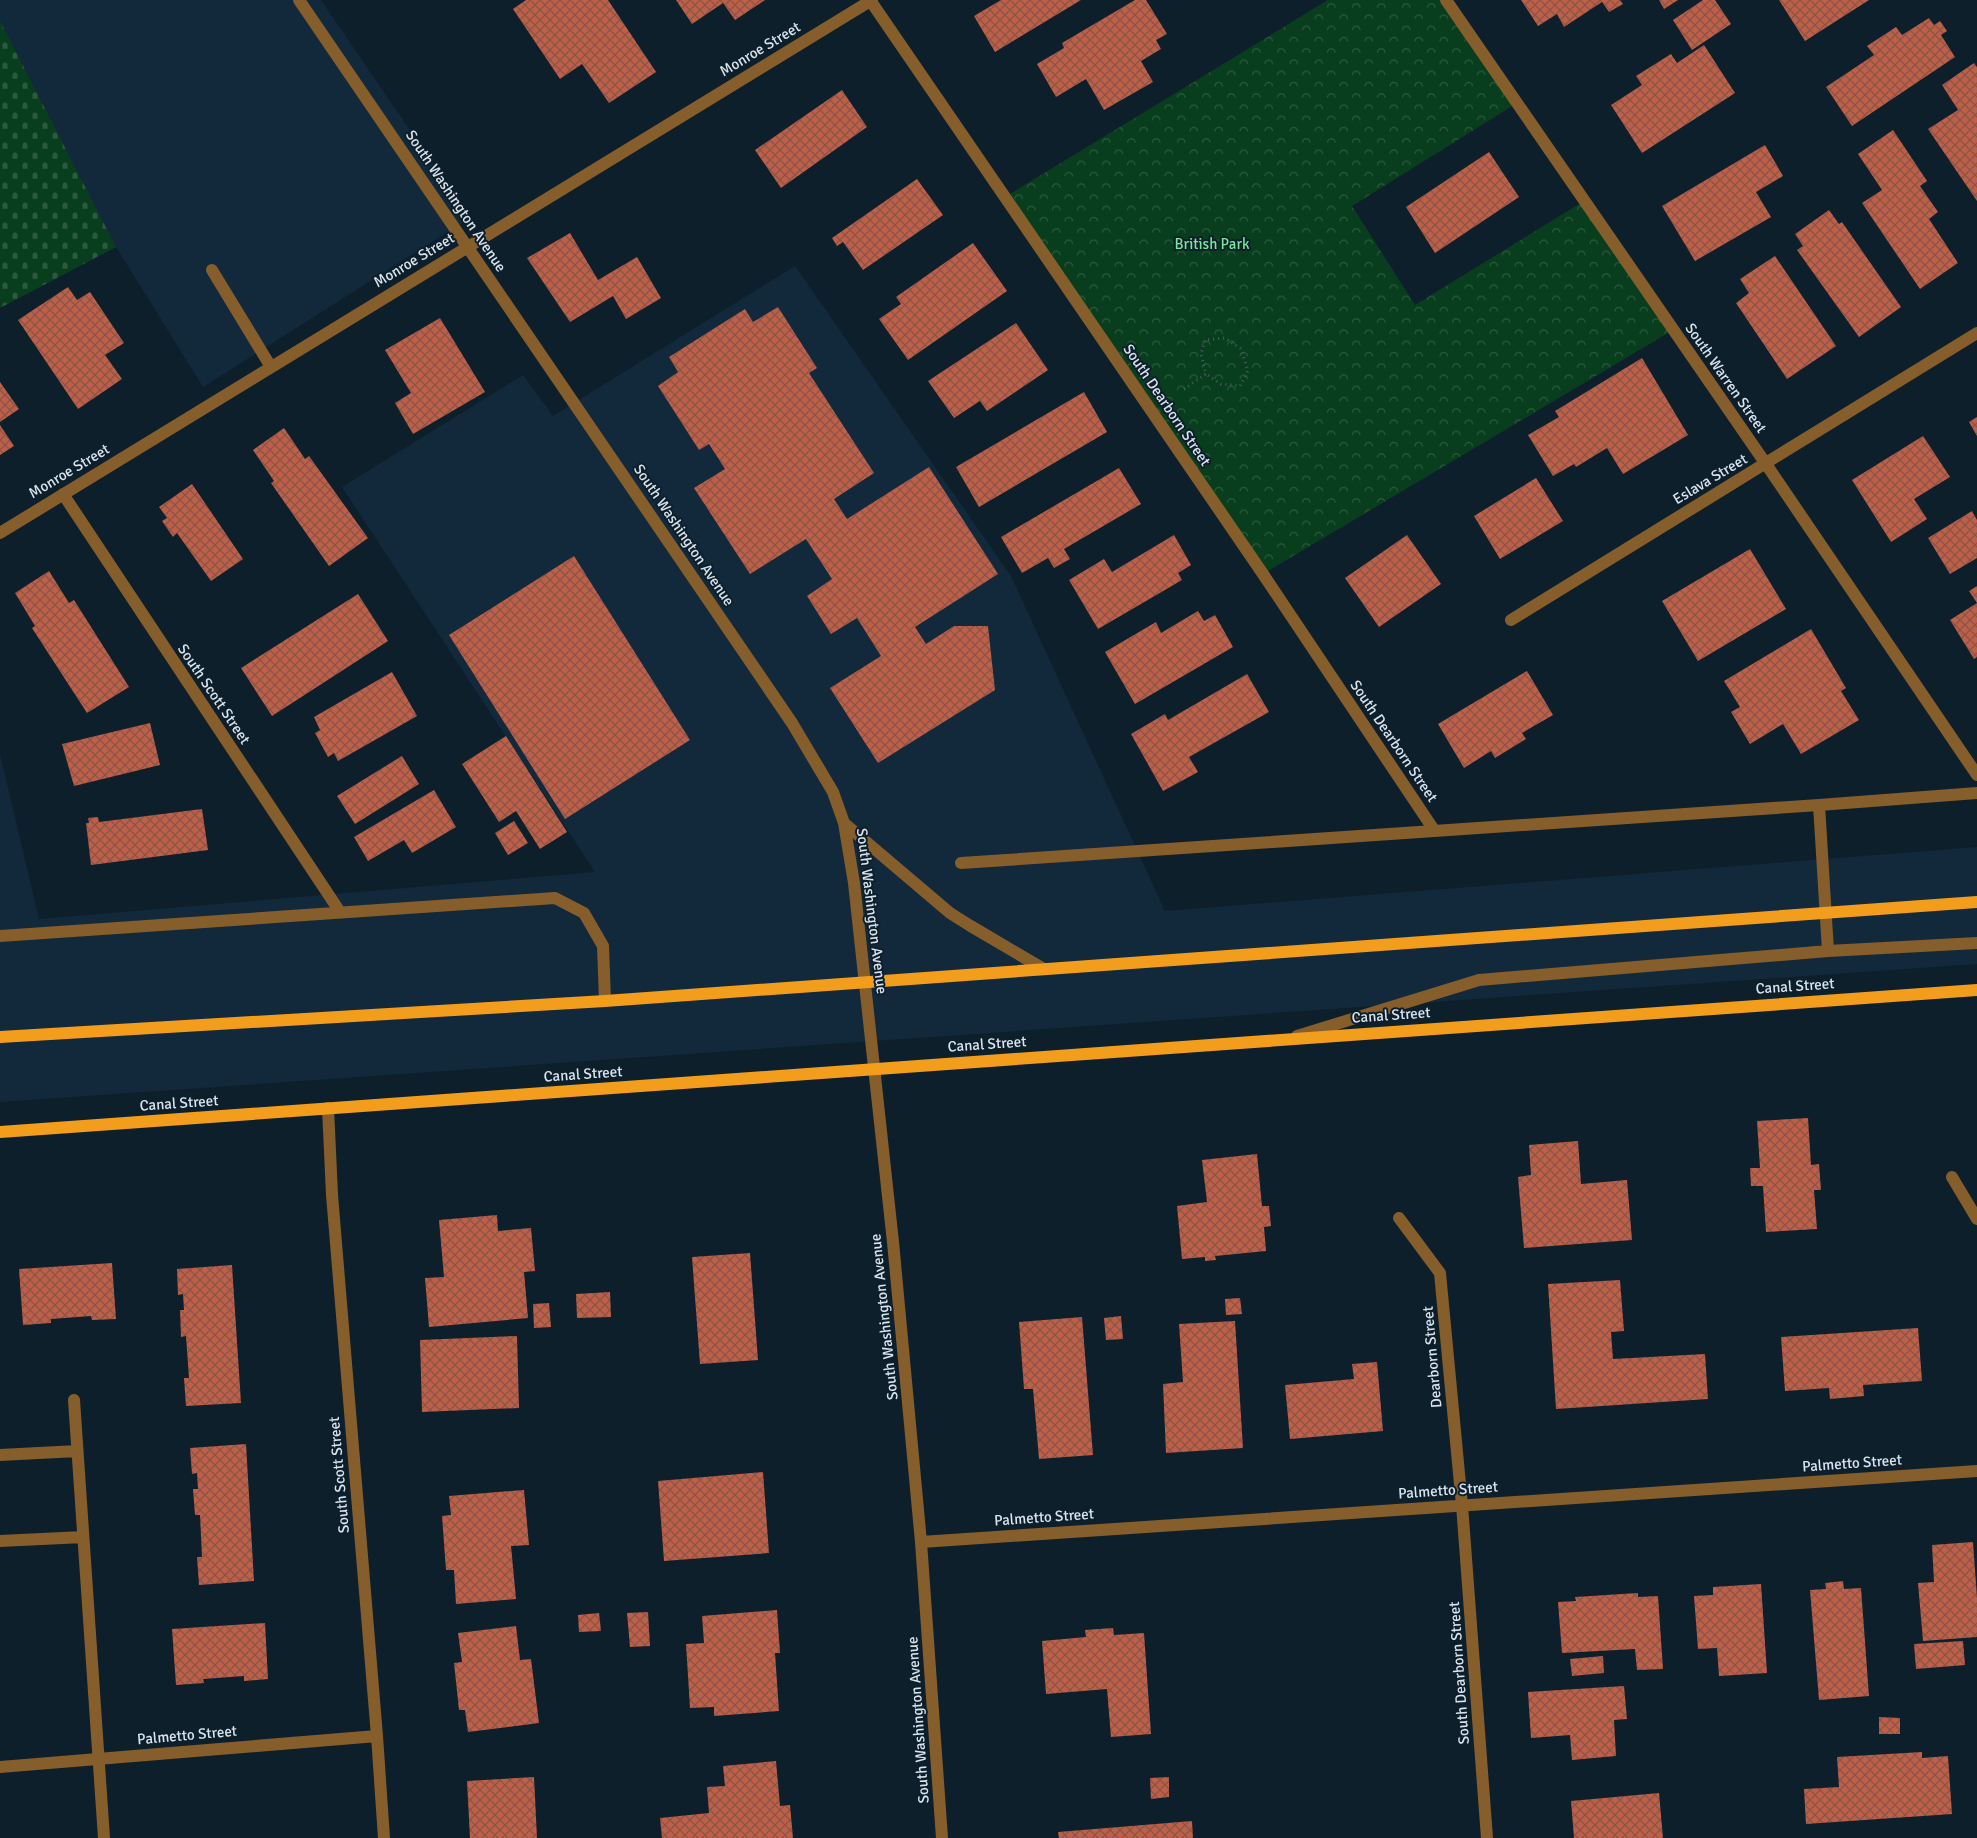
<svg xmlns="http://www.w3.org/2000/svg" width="1977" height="1838" viewBox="0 0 1977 1838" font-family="Signika,sans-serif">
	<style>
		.built { fill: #11293b }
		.cemetery { fill: url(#cemetery-stones) }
		.park { fill: url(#park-crowns) }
		.building { fill: url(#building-cross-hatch) }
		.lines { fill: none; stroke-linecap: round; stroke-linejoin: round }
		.path { stroke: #4c5b67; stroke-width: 3; stroke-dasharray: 1 4; stroke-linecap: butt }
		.minor { stroke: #865e2c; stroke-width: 12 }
		.major { stroke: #f29e1c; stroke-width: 12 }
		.labels { text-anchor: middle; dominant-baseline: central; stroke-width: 4; stroke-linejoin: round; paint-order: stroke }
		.street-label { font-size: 15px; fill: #d9e4ed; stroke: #0e1f2c }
		.park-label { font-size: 15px; fill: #76eb98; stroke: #0e1f2c }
	</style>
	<defs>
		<pattern id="cemetery-stones" width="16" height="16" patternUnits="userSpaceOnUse" patternTransform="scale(1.25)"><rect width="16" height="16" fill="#083e1d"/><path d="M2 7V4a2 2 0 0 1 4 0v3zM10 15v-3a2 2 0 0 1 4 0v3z" fill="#2b5a3e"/></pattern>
		<pattern id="park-crowns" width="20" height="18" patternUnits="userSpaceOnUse" patternTransform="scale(1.25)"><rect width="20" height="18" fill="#083e1d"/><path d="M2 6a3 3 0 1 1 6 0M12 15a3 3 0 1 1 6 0" fill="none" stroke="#2b5a3e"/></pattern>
		<pattern id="building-cross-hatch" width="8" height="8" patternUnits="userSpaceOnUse" patternTransform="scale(1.25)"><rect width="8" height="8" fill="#be5f48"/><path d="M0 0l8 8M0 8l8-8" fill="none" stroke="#8c5448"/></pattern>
	</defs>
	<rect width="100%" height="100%" fill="#0e1f2c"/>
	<!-- built -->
	<path class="built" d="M0,0H321L470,218L203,387L116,247L0,308Z
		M795,266L1011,576L1165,911L1977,847V964L0,1102V754L39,919L595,872L342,487L523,375L553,416Z"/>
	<!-- cemetery -->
	<path class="cemetery" d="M0,21L116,247L0,308Z"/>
	<!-- park -->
	<path class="park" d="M1328,0H1446L1517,103L1352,206L1415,305L1584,201L1673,330L1263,574L1005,197Z"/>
	<!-- building -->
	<path class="building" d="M526,0H608L656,72L609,103L582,64L560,79L513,9Z
		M676,0H765L735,20L723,3L692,24Z
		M1001,0H1081L995,52L974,16Z
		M1135,0H1146L1167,34L1156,40L1161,49L1141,61L1153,82L1104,110L1086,79L1056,97L1037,64L1064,48L1062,43Z
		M1521,0H1620L1623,4L1609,12L1602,2L1564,27L1557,14L1538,26Z
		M1659,0H1678L1664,9Z
		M1703,0H1715L1731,24L1692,50L1673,20Z
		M1779,0H1869L1805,41Z
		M1929,18L1934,25L1940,21L1947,31L1941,35L1955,57L1852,126L1826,87L1874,55L1867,46L1896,27L1902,35Z
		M1704,45L1735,93L1642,153L1611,105L1642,85L1636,76L1671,54L1677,63Z
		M1974,63L1977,67V201L1928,129L1958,110L1942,85Z
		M842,90L867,127L781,188L755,150Z
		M1893,130L1927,181L1920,186L1938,212L1929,219L1958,263L1920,289L1862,203L1882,190L1858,154Z
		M1765,145L1783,176L1756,192L1771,217L1695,261L1662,206Z
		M1489,152L1519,197L1435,253L1406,207Z
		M917,179L943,215L863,270L843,242L837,246L832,238Z
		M1829,210L1839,224L1842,222L1901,307L1859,337L1797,250L1803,246L1795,234Z
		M570,233L598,280L637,257L661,298L626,319L613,296L570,322L527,258Z
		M973,243L1007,291L908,360L879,319L901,304L896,297Z
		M1775,256L1836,346L1787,379L1736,303L1749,293L1740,279Z
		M68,287L77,300L90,292L124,343L105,355L122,379L78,409L18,320Z
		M778,307L817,368L809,373L874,473L834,499L847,519L929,467L998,574L915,627L926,644L954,626H988L995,690L878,763L830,688L881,656L857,618L831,634L807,596L832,579L806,539L750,574L694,488L725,469L709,444L699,450L658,386L678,372L669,357L745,309L753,322Z
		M440,318L485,392L413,434L395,403L411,393L385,350Z
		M1016,323L1048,370L987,411L980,401L954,418L928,381Z
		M1642,358L1688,435L1623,474L1607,448L1576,467L1574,464L1553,476L1528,435L1559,417L1555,411Z
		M0,382L19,409L0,422Z
		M1084,392L1107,432L979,507L956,467Z
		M1977,417V436L1969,422Z
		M0,425L14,446L0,455Z
		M284,428L305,459L309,456L368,538L329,566L271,483L274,481L253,450Z
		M1923,436L1950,477L1914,499L1927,519L1891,542L1852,480Z
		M1119,468L1141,504L1064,549L1070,559L1054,568L1048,558L1022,573L1001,537Z
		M1536,478L1563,521L1500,559L1474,516Z
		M192,484L243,559L211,581L177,533L173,537L162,521L167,518L159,507Z
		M1972,511L1977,520V558L1950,574L1928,538Z
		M1174,535L1191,565L1178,573L1182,580L1098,629L1069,580L1104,559L1112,572Z
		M1407,535L1441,584L1379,627L1345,578Z
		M1750,549L1786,609L1698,661L1662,601Z
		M574,556L690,740L565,819L449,635Z
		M49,571L69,603L74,600L129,687L87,713L32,628L35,626L15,593Z
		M1977,586V603L1969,591Z
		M358,594L388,641L272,716L241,668Z
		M1977,603V657L1974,659L1950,620Z
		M1198,611L1204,621L1215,615L1233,647L1135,704L1105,652L1156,622L1161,633Z
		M1811,629L1846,688L1841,691L1859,720L1801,754L1783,724L1750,744L1731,712L1740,707L1724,681Z
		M1527,671L1553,715L1522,733L1526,739L1495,758L1491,751L1464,768L1438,724Z
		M392,672L417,716L338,761L334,753L328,757L315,733L320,730L314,717Z
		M1247,674L1269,712L1189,757L1198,772L1163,791L1131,734L1165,714L1168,720Z
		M150,723L160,765L74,786L62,744Z
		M506,736L567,832L540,849L516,811L499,822L462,764Z
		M402,756L419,784L355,824L337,796Z
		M434,790L456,827L412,853L404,840L368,861L354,837Z
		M202,809L208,850L91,865L86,823H89L88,818L98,817L99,822Z
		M514,821L528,843L508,855L495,833Z
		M1808,1118L1811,1165L1819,1164L1821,1190H1814L1817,1229L1766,1232L1763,1186H1751L1750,1168H1760L1757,1121Z
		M1578,1141L1581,1184L1627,1180L1632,1240L1524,1248L1518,1177L1531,1175L1529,1145Z
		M1257,1154L1262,1206H1269L1271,1226L1264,1227L1266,1251L1215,1256L1216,1260L1205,1261V1257L1182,1259L1177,1206L1207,1202L1202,1160Z
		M497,1215L498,1231L531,1228L535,1271L524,1272L528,1318L429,1327L425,1278L444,1277L439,1220Z
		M750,1253L758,1360L700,1364L692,1257Z
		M112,1263L116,1319L92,1320L91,1316L51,1319V1323L23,1325L19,1269Z
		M232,1265L241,1403L186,1406L184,1378H189L186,1336L181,1337L180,1310H184L183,1294L178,1295L177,1269Z
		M1620,1280L1624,1331L1611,1332L1613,1359L1705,1354L1708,1399L1556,1409L1548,1284Z
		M610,1292L611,1317L577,1318L576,1294Z
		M1240,1298L1242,1314L1226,1315L1225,1299Z
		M549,1303L551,1327L534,1328L533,1304Z
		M1121,1316L1123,1339L1106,1340L1104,1318Z
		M1082,1317L1093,1455L1039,1459L1033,1389H1024L1019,1322Z
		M1235,1321L1243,1448L1166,1453L1163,1384L1183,1382L1179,1324Z
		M1918,1328L1922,1381L1863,1385L1864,1396L1830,1399L1829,1388L1785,1391L1781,1337Z
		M517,1336L519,1408L422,1412L420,1340Z
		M1377,1362L1383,1431L1290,1439L1285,1385L1354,1379L1352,1364Z
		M246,1444L254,1581L199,1585L197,1557H202L200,1515H195L193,1489H198L197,1473L192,1474L190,1448Z
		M763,1472L769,1553L664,1561L658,1481Z
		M524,1490L529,1545L511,1546L516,1599L456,1604L454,1570H446L442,1516L451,1515L449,1496Z
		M1973,1542L1977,1598V1637L1923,1641L1918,1583L1934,1582L1932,1545Z
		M1843,1581L1844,1589L1861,1588L1869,1696L1819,1700L1810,1590L1826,1589L1825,1583Z
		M1761,1584L1767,1673L1719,1676L1717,1648L1698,1649L1694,1596L1713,1595V1587Z
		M1638,1593V1597L1658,1596L1663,1669L1637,1670L1635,1649L1562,1653L1558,1602L1576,1601L1575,1597Z
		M777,1610L780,1653H775L779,1711L714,1716V1707L690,1708L686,1644L704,1643L702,1616Z
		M648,1612L650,1646L630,1647L627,1613Z
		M599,1613L601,1631L579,1632L578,1615Z
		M265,1623L268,1679L244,1681V1676L203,1679L204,1683L176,1685L172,1629Z
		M516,1626L520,1660L531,1659L539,1723L468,1732L465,1710H459L454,1663L462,1662L458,1633Z
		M1113,1628L1114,1635L1144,1633L1151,1734L1111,1737L1107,1689L1046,1694L1042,1641L1086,1637L1085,1630Z
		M1963,1641L1965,1665L1916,1669L1914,1644Z
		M1603,1656L1604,1673L1572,1676L1570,1659Z
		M1624,1686L1627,1719L1614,1720L1616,1756L1572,1760L1570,1735L1531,1738L1528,1692Z
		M1879,1717L1900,1718V1734H1879Z
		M1922,1752V1758L1948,1756L1952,1814L1806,1824L1804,1789L1839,1787L1837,1757Z
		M776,1761L780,1806L790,1805L793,1838H662L660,1818L709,1813L707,1787L725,1786L723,1766Z
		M534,1777L537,1838H470L467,1781Z
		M1169,1777V1797L1151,1799L1150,1778Z
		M1659,1793L1663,1838H1574L1571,1801Z
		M1192,1821L1193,1838H1059L1058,1832Z"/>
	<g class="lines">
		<!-- path -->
		<path class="path" d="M1184,389L1206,374L1201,354L1205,340L1225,338L1241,349L1248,371L1240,386L1221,384L1206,374"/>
		<!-- minor -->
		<path class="minor" d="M299,0L792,723L833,792L844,823L854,883L893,1242L921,1542L942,1838
			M870,0L1263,574L1434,830
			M1446,0L1766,464L1977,775
			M212,270L271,367
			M63,494L340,912
			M0,533L872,0
			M1511,620L1977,333
			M1819,805L1828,951
			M844,823L950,913L969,925L1042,968
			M961,863L1819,805L1977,793
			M0,936L555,898L584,913L603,946L605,1001
			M1297,1036L1479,980L1828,951L1977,943
			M328,1108L332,1195L377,1736L384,1838
			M1952,1177L1977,1219
			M1399,1218L1440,1273L1462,1505L1487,1838
			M74,1400L104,1838
			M0,1455L77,1451
			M0,1541L83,1537
			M921,1542L1977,1471
			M0,1767L377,1736"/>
		<!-- major -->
		<path class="major" d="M0,1037L605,1001L1977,902
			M0,1132L1977,990"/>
	</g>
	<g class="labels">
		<!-- street labels -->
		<g class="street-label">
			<text transform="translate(760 49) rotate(-31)">Monroe Street</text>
			<text transform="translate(456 201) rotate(56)">South Washington Avenue</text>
			<text transform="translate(414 260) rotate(-31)">Monroe Street</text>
			<text transform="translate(1726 378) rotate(55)">South Warren Street</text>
			<text transform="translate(1167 405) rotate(56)">South Dearborn Street</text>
			<text transform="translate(69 471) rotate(-31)">Monroe Street</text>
			<text transform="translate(1710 479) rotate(-31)">Eslava Street</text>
			<text transform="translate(684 535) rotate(56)">South Washington Avenue</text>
			<text transform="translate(214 694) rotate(56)">South Scott Street</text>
			<text transform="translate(1394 741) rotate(56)">South Dearborn Street</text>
			<text transform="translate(872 911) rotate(83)">South Washington Avenue</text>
			<text transform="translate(1795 986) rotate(-4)">Canal Street</text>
			<text transform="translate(1391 1015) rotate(-4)">Canal Street</text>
			<text transform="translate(987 1044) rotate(-4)">Canal Street</text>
			<text transform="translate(583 1074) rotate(-4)">Canal Street</text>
			<text transform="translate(179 1103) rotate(-4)">Canal Street</text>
			<text transform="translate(884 1317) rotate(-96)">South Washington Avenue</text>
			<text transform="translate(1432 1357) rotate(-95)">Dearborn Street</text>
			<text transform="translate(1852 1463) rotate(-4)">Palmetto Street</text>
			<text transform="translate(339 1475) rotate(-95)">South Scott Street</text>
			<text transform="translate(1448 1490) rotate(-4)">Palmetto Street</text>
			<text transform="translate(1044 1517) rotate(-4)">Palmetto Street</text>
			<text transform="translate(1459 1673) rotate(-94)">South Dearborn Street</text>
			<text transform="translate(918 1720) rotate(-94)">South Washington Avenue</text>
			<text transform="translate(187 1735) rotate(-5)">Palmetto Street</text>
		</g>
		<!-- park labels -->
		<g class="park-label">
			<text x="1212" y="244">British Park</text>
		</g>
	</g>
</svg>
